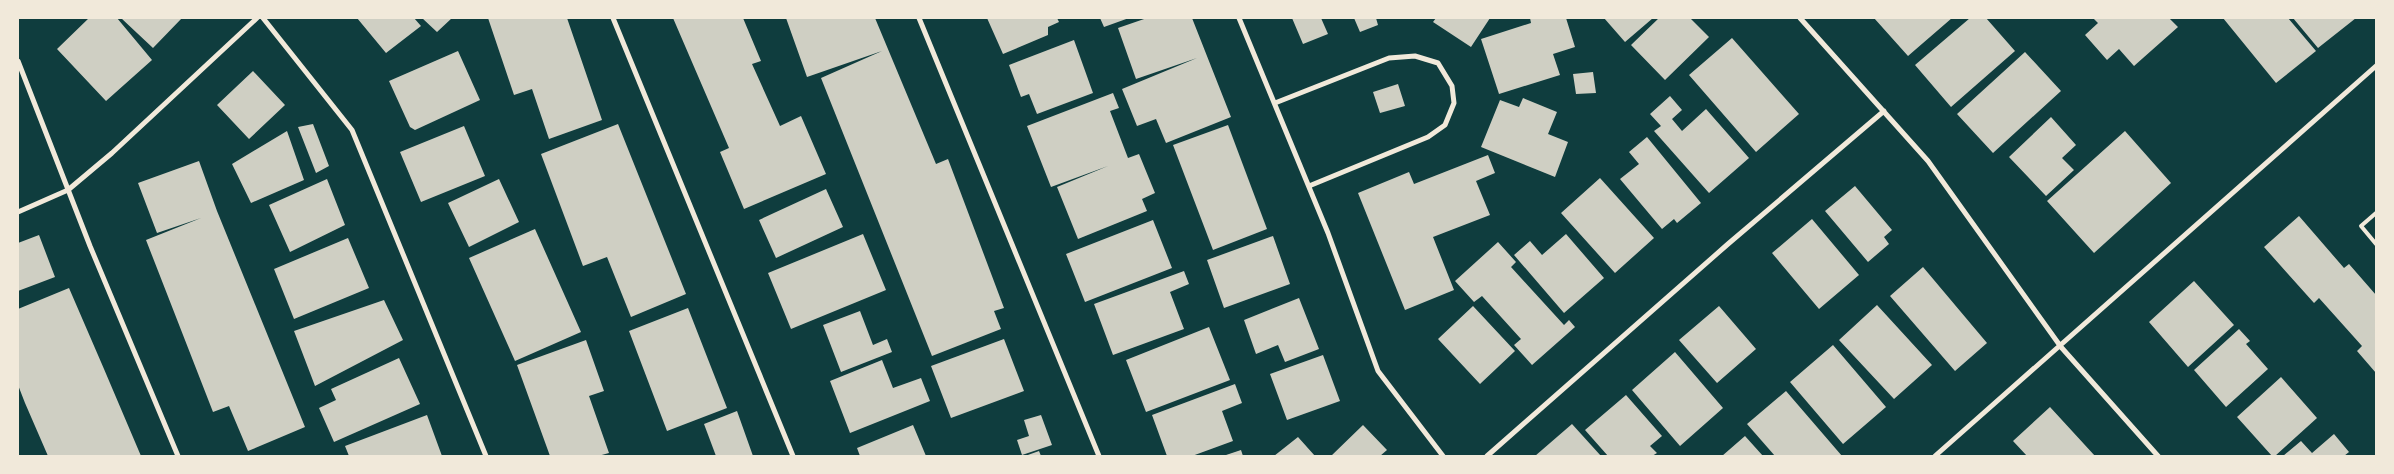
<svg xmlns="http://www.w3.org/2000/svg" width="2394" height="474" viewBox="0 0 2394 474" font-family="Helvetica,sans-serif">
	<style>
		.building { fill: #cfcfc3 }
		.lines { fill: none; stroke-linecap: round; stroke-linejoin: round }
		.service { stroke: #f1e9da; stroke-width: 4 }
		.minor { stroke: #f1e9da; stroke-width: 5 }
	</style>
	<rect width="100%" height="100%" fill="#0f3d3e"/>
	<!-- building -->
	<path class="building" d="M89,18H117L152,60L106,101L57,49Z
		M121,18H182L153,48Z
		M357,18H414L421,26L386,53Z
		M422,18H452L437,32Z
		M488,18H567L602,120L549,139L532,89L514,95Z
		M673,18H743L761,61L752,64L780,126L801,116L826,174L744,209L720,152L729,148Z
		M786,18H875L936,164L948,159L1004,308L994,311L1001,329L932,356L821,78L882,51L807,77Z
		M987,18H1057L1059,22L1048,27V35L1003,54Z
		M1100,18H1129L1104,27Z
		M1147,18H1192L1231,117L1166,143L1156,119L1137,126L1122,89L1197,58L1136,79L1118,28Z
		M1292,18H1321L1328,34L1303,44Z
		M1354,18H1376L1378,25L1360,32Z
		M1436,18H1490L1471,47L1433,22Z
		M1530,18H1566L1575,47L1553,54L1560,75L1499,94L1481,39L1531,23Z
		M1604,18H1653L1625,42Z
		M1659,18H1690L1709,37L1665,80L1631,45Z
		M1874,18H1952L1908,56Z
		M1970,18H1986L2015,51L1951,107L1915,65Z
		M2093,18H2169L2178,27L2134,66L2119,49L2107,60L2085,35L2098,23Z
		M2223,18H2288L2316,51L2276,83Z
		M2293,18H2356L2318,48Z
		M1732,38L1799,114L1756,152L1689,75Z
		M1074,40L1093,93L1037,114L1029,94L1021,97L1009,65Z
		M458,51L480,100L415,130L410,127L389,81Z
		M2025,52L2061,91L1993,153L1957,114Z
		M253,71L285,105L249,139L217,105Z
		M1593,72L1596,93L1576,94L1573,74Z
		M1398,84L1405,106L1380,113L1373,92Z
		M1113,93L1119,108L1110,111L1128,158L1139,154L1155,193L1142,199L1147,211L1078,239L1057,187L1108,166L1051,187L1027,126Z
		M1670,96L1682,110L1672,119L1682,131L1706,109L1749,158L1709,193L1654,131L1661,126L1650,114Z
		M1523,98L1557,112L1548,134L1568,142L1555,177L1481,147L1500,100L1519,107Z
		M2051,117L2076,145L2062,158L2074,170L2046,196L2009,157Z
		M313,124L329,166L316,173L298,127Z
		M618,124L686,294L631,317L607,257L583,266L541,154Z
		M1228,125L1267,229L1213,250L1173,145Z
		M464,126L485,176L421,202L400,152Z
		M287,131L304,180L251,203L232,164Z
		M2125,131L2171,183L2094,253L2047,201Z
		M1647,137L1701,203L1677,223L1674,219L1662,229L1620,179L1639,164L1629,152Z
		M1488,155L1495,173L1476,181L1490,215L1433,237L1454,290L1405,310L1358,193L1409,172L1414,184Z
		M199,161L217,211L305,427L248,451L229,406L213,412L146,240L201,218L157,233L138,183Z
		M1600,178L1654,238L1615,273L1561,213Z
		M327,179L345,225L290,252L269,205Z
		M499,179L519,222L469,247L448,203Z
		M1855,186L1892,230L1884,237L1889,244L1868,262L1825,211Z
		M826,189L843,227L776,258L759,220Z
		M2299,216L2344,268L2349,264L2376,295V373L2357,351L2362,346L2319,298L2314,303L2264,247Z
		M1812,219L1859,275L1819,309L1772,253Z
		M1153,220L1172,268L1085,302L1066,254Z
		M535,229L581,332L515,361L469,258Z
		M863,234L886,290L791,329L768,273Z
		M1566,234L1604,278L1564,313L1514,255L1530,241L1542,255Z
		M39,235L55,277L18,291V243Z
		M1273,236L1290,284L1224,308L1207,260Z
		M348,238L369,288L294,319L274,269Z
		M1498,242L1516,262L1511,267L1564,325L1569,320L1575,327L1532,365L1514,345L1521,339L1482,296L1474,302L1455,281Z
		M1923,267L1987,343L1955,371L1890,296Z
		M1184,271L1189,284L1170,292L1184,329L1113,355L1094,304Z
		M2194,281L2234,325L2188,367L2149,322Z
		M69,288L104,369L141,456H48L25,403L18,385V309Z
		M1299,298L1319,349L1285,362L1278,345L1256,354L1244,320Z
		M384,300L403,340L315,386L294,331Z
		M1877,305L1932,365L1894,399L1839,340Z
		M1473,306L1515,351L1480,384L1438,339Z
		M1719,306L1756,349L1717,383L1679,340Z
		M688,308L727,408L667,431L629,331Z
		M860,311L873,345L887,339L892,352L841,372L823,325Z
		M1209,327L1230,380L1146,412L1126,360Z
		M2239,329L2250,341L2246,344L2268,369L2226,407L2194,370Z
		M1004,339L1024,391L951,418L931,366Z
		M586,340L604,391L589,396L609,453L598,456H550L517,365Z
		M1833,345L1886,407L1843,444L1790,382Z
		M1675,352L1723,408L1680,446L1632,390Z
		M1323,355L1340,401L1287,420L1270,374Z
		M399,358L420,404L334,442L319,408L336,400L331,389Z
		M882,360L893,388L921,378L930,401L850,433L830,381Z
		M2281,377L2317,418L2275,456H2272L2237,417Z
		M1235,384L1242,403L1222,411L1233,441L1192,456H1167L1152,415Z
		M1786,391L1842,456H1775L1747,424Z
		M1626,395L1662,436L1650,446L1657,453L1652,456H1608L1585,430Z
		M2050,407L2095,456H2027L2013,441Z
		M737,411L753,456H716L704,424Z
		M427,415L442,456H349L345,446Z
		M1041,415L1052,445L1022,455L1017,440L1029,436L1024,420Z
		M1572,424L1601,456H1535Z
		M913,425L926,456H860L857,448Z
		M1363,425L1387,450L1380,456H1331Z
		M2334,434L2349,452L2344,456H2283L2301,441L2312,453Z
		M1745,436L1763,456H1722Z
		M1298,437L1315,456H1274Z
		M1241,450L1243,456H1223Z
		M1039,451L1041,456H1025Z"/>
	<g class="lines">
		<!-- service -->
		<path class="service" d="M2376,213L2361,226L2376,244"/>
		<!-- minor -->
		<path class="minor" d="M263,18L352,130L486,456
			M613,18L793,456
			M919,18L1099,456
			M1239,18L1328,233L1378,371L1443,456
			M1800,18L1928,161L2061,347L2158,456
			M18,61L90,246L178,456
			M1275,103L1389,58L1415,56L1438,63L1452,86L1454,103L1445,125L1428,137L1309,186
			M18,212L68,190L112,153L257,18
			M1487,456L1728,244L1884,111
			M1935,456L2376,66"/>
	</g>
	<!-- border -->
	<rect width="2394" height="474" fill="none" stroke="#f1e9da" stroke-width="38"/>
</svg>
